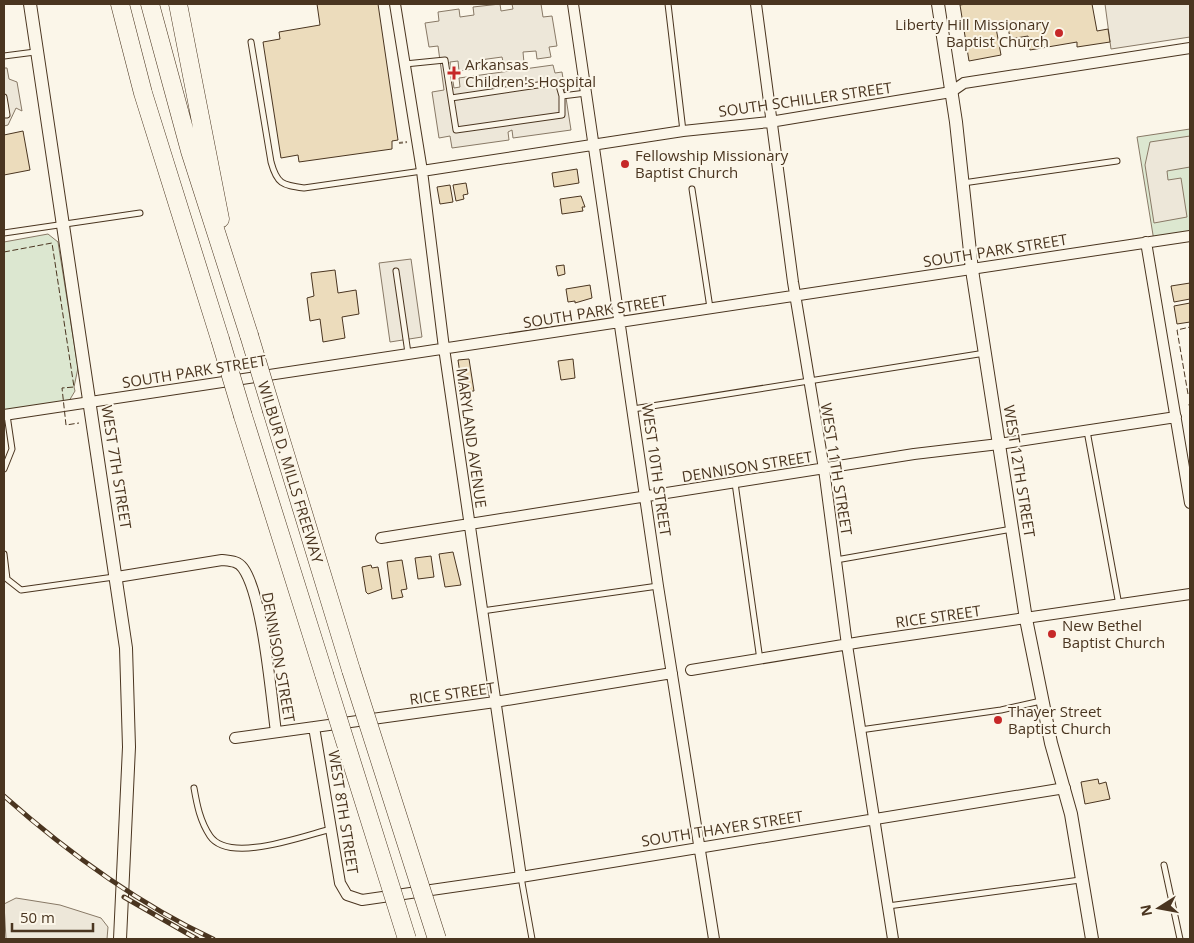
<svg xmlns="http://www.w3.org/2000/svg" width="1194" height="943" viewBox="0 0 1194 943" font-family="'Open Sans',sans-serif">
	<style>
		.green { fill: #dce7d0; stroke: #887966 }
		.parking { fill: #ede7d9; stroke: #887966 }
		.building { fill: #ecdcbc; stroke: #4a3520 }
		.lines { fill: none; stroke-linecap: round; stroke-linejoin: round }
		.service-casing { stroke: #4a3520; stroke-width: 7 }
		.minor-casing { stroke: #4a3520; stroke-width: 12 }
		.tertiary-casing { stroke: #4a3520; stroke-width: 14 }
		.motorway-casing { stroke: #4a3520; stroke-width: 19 }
		.path { stroke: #7f6f5c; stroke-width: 2; stroke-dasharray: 4 2.5; stroke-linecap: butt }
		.service { stroke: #fbf6e9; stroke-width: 5 }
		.minor { stroke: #fbf6e9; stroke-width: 10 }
		.tertiary { stroke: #fbf6e9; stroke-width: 12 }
		.motorway { stroke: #fbf6e9; stroke-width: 18 }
		.rail-casing { stroke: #4a3520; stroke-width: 5 }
		.rail { stroke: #fbf6e9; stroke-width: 3; stroke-dasharray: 9; stroke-linecap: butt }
		.motorway-bridge-casing { stroke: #4a3520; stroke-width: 19; stroke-linecap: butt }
		.motorway-bridge { stroke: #fbf6e9; stroke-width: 18 }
		.fence { stroke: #4a3520; stroke-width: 1; stroke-dasharray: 6 2.5; stroke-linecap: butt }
		.poi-dot { fill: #c62828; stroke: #fbf6e9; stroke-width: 2 }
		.labels { text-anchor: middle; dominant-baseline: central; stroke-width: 4; stroke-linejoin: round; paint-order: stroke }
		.poi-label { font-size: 15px; fill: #4a3520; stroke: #fbf6e9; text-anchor: start }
		.street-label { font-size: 15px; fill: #4a3520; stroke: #fbf6e9 }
	</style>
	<rect width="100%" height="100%" fill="#fbf6e9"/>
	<!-- green -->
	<path class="green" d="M1190,129V236L1154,241L1137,137Z
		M48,234L58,242L78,368L74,387L75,391L69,401L4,411V242Z"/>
	<!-- parking -->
	<path class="parking" d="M500,4L501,11L513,9L512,4H541L543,17L552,16L557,46L549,47L551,57L537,59L536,51L523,52L524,63L504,66L502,57L480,60L481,68L459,71L458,61L450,62L454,88L460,87L459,78L553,65L555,73L562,72L571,130L513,138L512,130L508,132L509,140L452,148L450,136L439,138L432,92L444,90L438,46L429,47L425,23L439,21L438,12L459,9L460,17L474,15L473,7Z
		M1105,4H1190V37L1111,49Z
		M4,68H7L9,79L17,82L22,111L16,108L8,125L4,126Z
		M1190,136V167L1167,171L1168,180L1181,178L1187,217L1154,223L1145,165L1150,142Z
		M411,259L422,337L390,342L379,263Z
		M16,898L60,905L101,918L108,927L107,939H6L4,904Z"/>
	<!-- building -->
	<path class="building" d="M317,4H378L398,140L392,141V149L299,162L298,155L281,158L263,42L280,39L279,32L320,25Z
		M966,4H1092L1097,31L1108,29L1110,42L1077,47V42L1030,50L1028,36L1010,39L1008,26L996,28L1001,55L969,61L960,5Z
		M23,131L30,170L4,175V135Z
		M577,169L579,183L554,187L552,173Z
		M466,183L468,194L463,195L464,199L456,201L453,185Z
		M450,185L453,202L440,204L437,187Z
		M581,196L585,207H582L583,211L562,214L560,199Z
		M564,265L565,274L558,276L556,266Z
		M335,270L338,293L356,290L359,314L342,317L345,338L323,342L320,319L310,321L307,298L314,296L311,273Z
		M1190,283V299L1174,302L1171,286Z
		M590,285L592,298L575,303V301L568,302L566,289Z
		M1190,303V322L1177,324L1174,306Z
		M469,359L474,391L462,392L458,381H461L458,360Z
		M573,359L575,378L561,380L558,361Z
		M453,552L461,585L445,587L439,554Z
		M431,556L434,577L418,579L415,558Z
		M402,560L407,589L401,590L403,597L392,599L387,562Z
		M371,565L372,568L378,567L382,589L368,594L366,592L362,567Z
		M1098,779L1099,784L1106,782L1110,799L1085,804L1081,782Z"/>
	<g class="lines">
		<defs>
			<path id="service" d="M668,4L683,131
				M251,42L271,162C277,184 282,185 304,188L422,171
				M4,56L35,52
				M405,64L445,60L456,130L562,115V96L558,82L451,98
				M562,96L586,93
				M4,97L7,115H4
				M963,183L1117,161
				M692,189L710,308
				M4,233L140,213
				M396,271L408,353
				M633,409L985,353
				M1087,431L1119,605
				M4,469L12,449L7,415
				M735,483L760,660
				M4,554L7,579L21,590L114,577
				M836,560L1012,529
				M482,611L658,586
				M860,730L1001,710L1041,701
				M194,788C197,805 200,821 210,836C229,864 303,836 331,829
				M1164,865L1180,939
				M521,877L532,939
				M888,906L1080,880"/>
			<path id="minor" d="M395,4L422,171L444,348L521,877
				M573,4L658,586L714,939
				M756,4L793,282L824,469L847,645L893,939
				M422,171L683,131L770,122L951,92L964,83L1190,48
				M1146,242L1190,503
				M4,415L1190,236
				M381,538L914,454L999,444L1176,417
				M117,577L222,560C231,561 238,561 243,568C263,596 271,695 276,732
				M691,670L861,642L1190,594
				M314,727L340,883L347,895L362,900L521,877L1065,788
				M235,738L495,702L672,673"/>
			<path id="tertiary" d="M30,4L126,648L129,747L120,939
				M938,4L956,122L972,270L1026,619L1051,743L1071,814L1092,939"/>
			<path id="motorway" d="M120,4L143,93L220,339
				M150,4L190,151L249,335
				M178,4L220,219
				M272,411L351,670
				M243,416L324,674"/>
		</defs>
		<!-- service casing -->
		<use href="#service" class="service-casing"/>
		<!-- minor casing -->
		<use href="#minor" class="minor-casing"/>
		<!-- tertiary casing -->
		<use href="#tertiary" class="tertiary-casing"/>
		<!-- motorway casing -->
		<use href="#motorway" class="motorway-casing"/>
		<!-- path -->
		<path class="path" d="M399,143L407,142"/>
		<!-- service -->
		<use href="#service" class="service"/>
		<!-- minor -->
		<use href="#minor" class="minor"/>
		<!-- tertiary -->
		<use href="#tertiary" class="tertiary"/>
		<!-- motorway -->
		<use href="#motorway" class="motorway"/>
		<defs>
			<path id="rail" d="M4,796C67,852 137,903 213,939
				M124,897L197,939"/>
		</defs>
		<!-- rail casing -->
		<use href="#rail" class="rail-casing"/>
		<!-- rail -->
		<use href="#rail" class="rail"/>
		<defs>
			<path id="motorway-bridge" d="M249,335L272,411
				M220,339L243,416
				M351,670L437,939
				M324,674L407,939"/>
		</defs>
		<!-- motorway-bridge casing -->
		<use href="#motorway-bridge" class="motorway-bridge-casing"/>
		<!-- motorway-bridge -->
		<use href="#motorway-bridge" class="motorway-bridge"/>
		<!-- fence -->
		<path class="fence" d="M4,252L52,243L74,387L62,388L66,425L79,423
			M1188,394L1177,330L1190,327
			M1189,404L1190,409"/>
	</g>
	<!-- markers -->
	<g class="poi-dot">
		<circle cx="1059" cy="33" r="5"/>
		<path d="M451.5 65.5h5v5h5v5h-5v5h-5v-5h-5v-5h5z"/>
		<circle cx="625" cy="164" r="5"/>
		<circle cx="1052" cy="634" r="5"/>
		<circle cx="998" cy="720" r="5"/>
	</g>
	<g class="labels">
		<!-- poi labels -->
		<g class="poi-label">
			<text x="1049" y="24" text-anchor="end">Liberty Hill Missionary<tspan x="1049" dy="17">Baptist Church</tspan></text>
			<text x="465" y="64">Arkansas<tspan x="465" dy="17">Children's Hospital</tspan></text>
			<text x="635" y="155">Fellowship Missionary<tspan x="635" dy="17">Baptist Church</tspan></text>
			<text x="1062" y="625">New Bethel<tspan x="1062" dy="17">Baptist Church</tspan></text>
			<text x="1008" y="711">Thayer Street<tspan x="1008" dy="17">Baptist Church</tspan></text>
		</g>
		<!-- street labels -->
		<g class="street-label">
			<text transform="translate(805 99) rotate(-8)">SOUTH SCHILLER STREET</text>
			<text transform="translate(995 250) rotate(-9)">SOUTH PARK STREET</text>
			<text transform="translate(595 311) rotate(-9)">SOUTH PARK STREET</text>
			<text transform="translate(194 371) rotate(-9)">SOUTH PARK STREET</text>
			<text transform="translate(472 438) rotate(82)">MARYLAND AVENUE</text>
			<text transform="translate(747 466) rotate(-9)">DENNISON STREET</text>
			<text transform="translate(117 467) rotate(81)">WEST 7TH STREET</text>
			<text transform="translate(837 469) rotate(81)">WEST 11TH STREET</text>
			<text transform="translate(657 470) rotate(82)">WEST 10TH STREET</text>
			<text transform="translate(1020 471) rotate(81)">WEST 12TH STREET</text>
			<text transform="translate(291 472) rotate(73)">WILBUR D. MILLS FREEWAY</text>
			<text transform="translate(938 616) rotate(-8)">RICE STREET</text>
			<text transform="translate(279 657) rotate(80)">DENNISON STREET</text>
			<text transform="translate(452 693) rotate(-8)">RICE STREET</text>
			<text transform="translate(344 812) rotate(81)">WEST 8TH STREET</text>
			<text transform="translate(722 828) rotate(-9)">SOUTH THAYER STREET</text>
		</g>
	</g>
	<!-- border -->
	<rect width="1194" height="943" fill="none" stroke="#4a3520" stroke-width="10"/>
	<!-- north arrow -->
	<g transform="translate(1159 908) rotate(259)" stroke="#fbf6e9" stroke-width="4" paint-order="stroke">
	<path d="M0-4L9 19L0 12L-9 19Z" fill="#4a3520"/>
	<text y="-8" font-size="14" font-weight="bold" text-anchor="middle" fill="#4a3520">N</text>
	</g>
	<!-- scale -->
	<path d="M12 923v8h81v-8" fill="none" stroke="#4a3520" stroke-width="2.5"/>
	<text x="20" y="923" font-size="15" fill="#4a3520" stroke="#fbf6e9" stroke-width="4" paint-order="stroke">50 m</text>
</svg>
